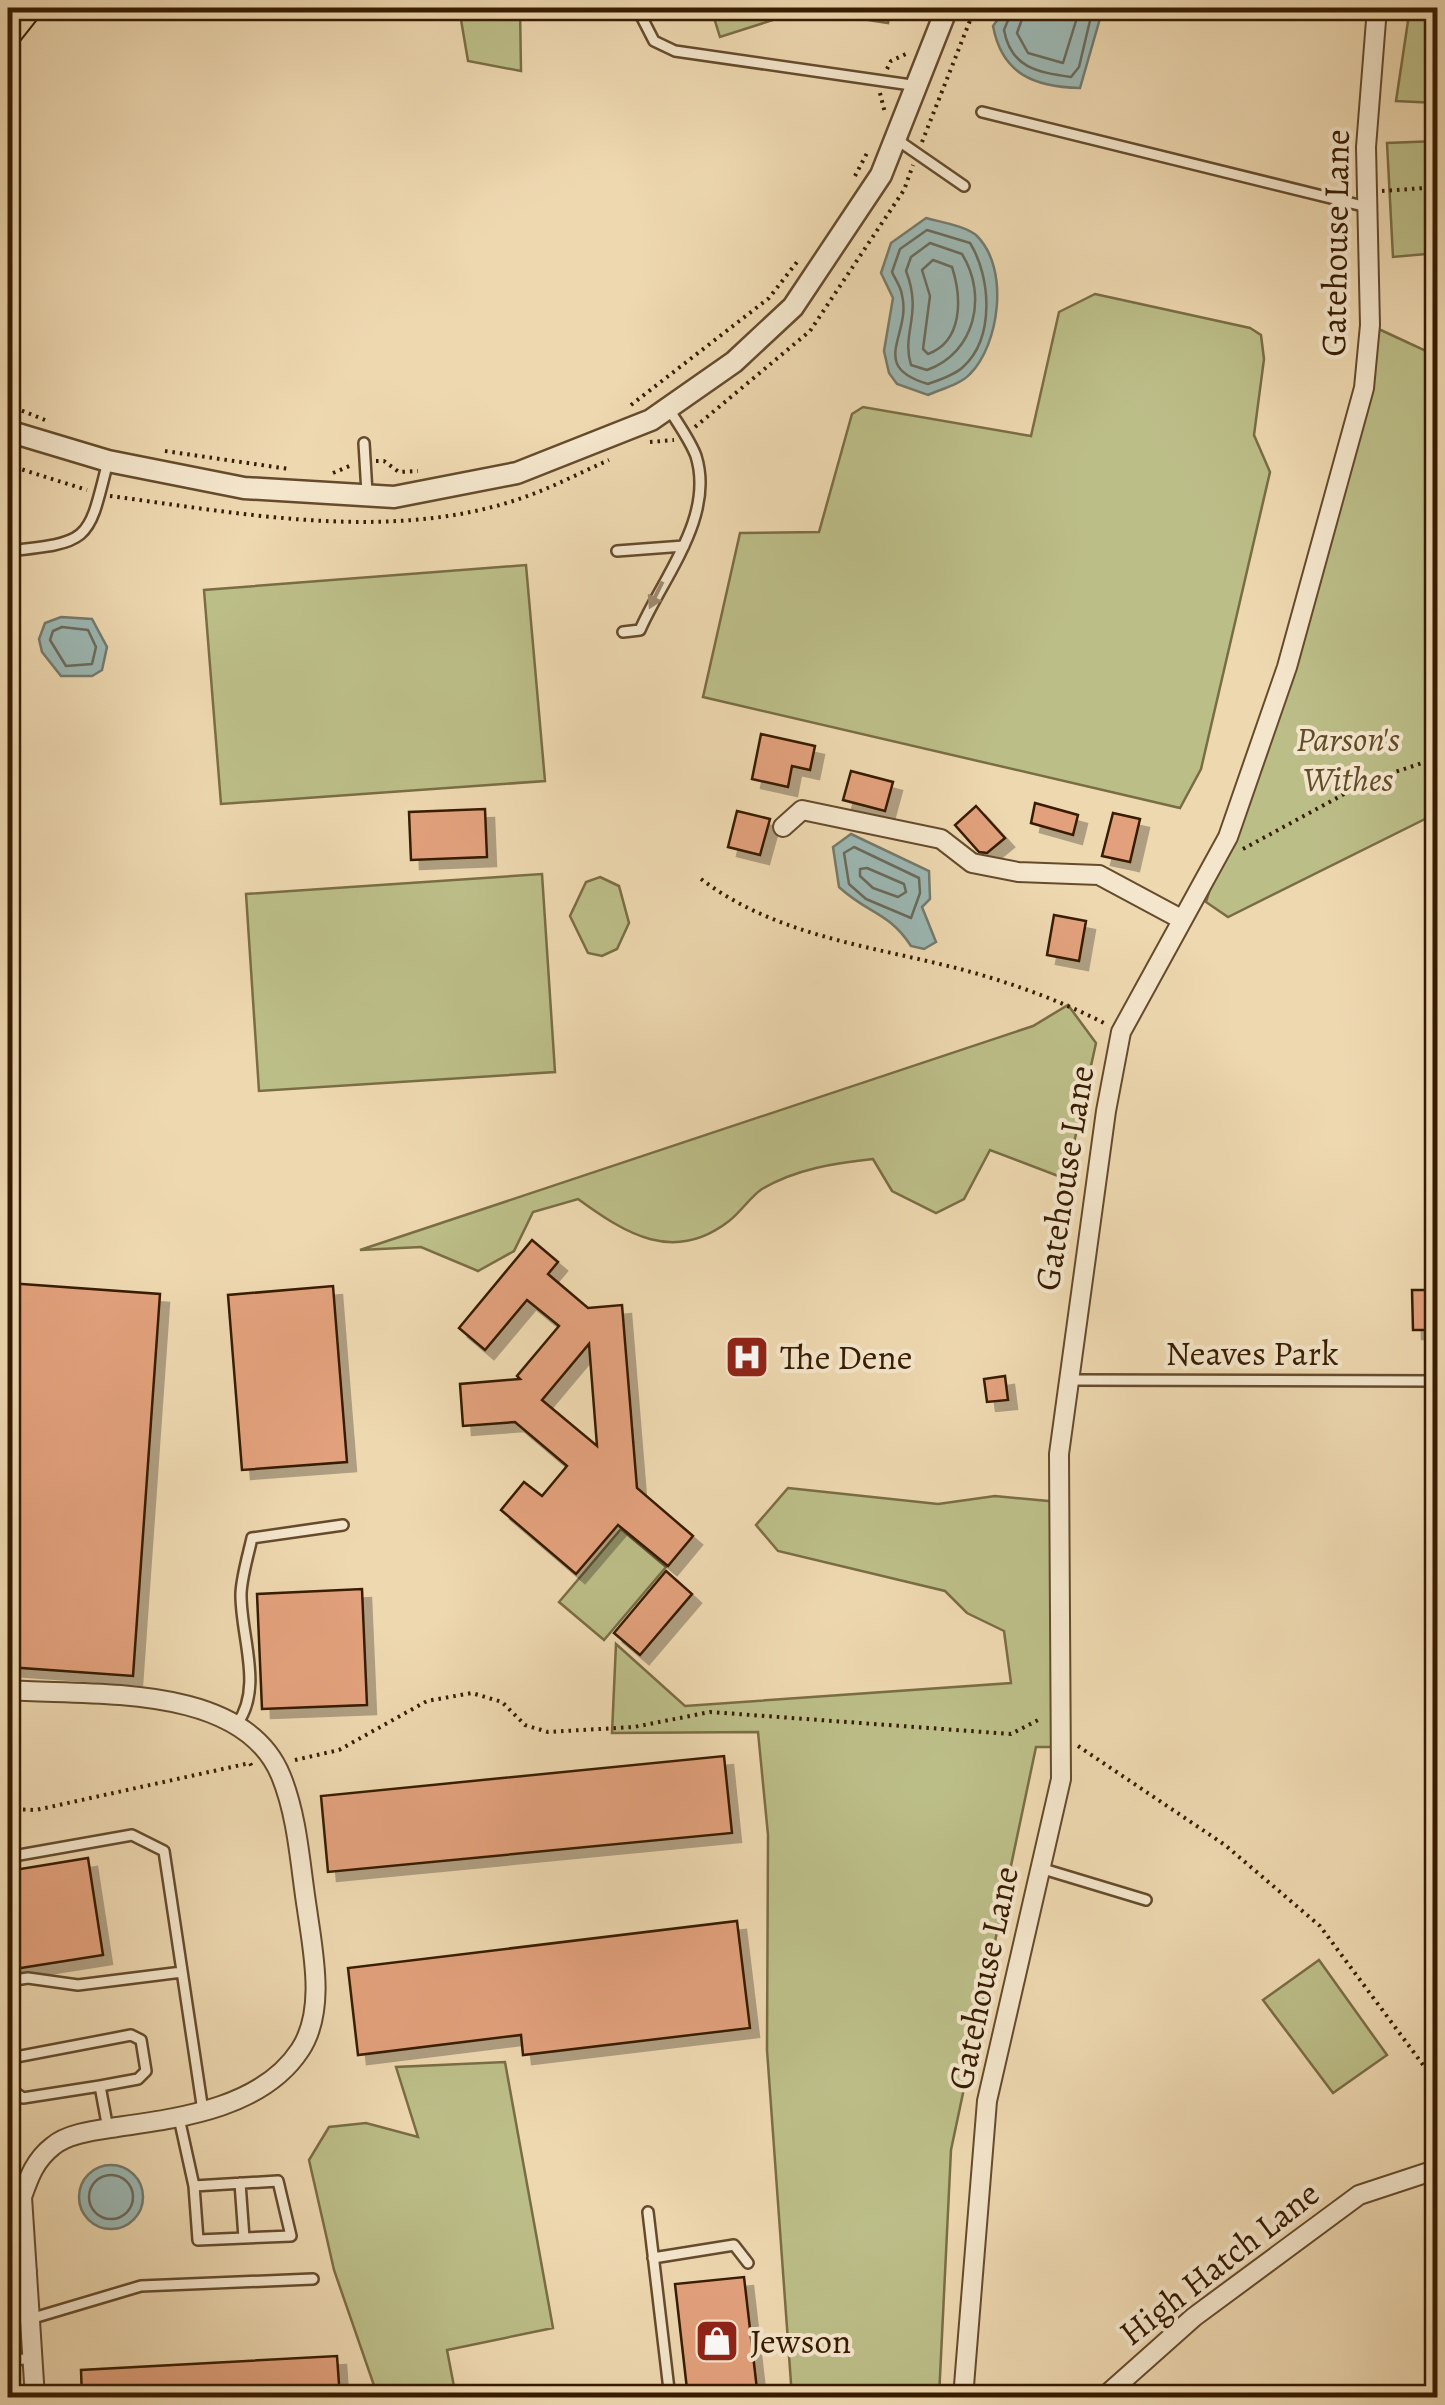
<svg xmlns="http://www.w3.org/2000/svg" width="1445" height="2405" viewBox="0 0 1445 2405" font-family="Alegreya,serif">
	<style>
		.green { fill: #bcbe88; stroke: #7a6d44; stroke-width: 2.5 }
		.water { fill: #9cb8b4; stroke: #747a6c; stroke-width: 2.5 }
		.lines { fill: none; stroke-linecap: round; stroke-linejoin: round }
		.shore { stroke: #6a6a5a; stroke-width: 2.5 }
		.building { fill: #e2a17b; stroke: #371c00; stroke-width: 2.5; fill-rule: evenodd; filter: url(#shadow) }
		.service-casing { stroke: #654b2c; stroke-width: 14 }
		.minor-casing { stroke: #654b2c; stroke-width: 22 }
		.tertiary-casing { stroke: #654b2c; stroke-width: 25 }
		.primary-casing { stroke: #371c00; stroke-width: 32 }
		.path { stroke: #371c00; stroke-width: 4; stroke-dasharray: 2.5 5; stroke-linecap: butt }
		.service { stroke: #f4e6cc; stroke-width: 9 }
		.minor { stroke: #f4e6cc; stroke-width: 18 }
		.tertiary { stroke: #f4e6cc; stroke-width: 20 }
		.primary { stroke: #eed8b0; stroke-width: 28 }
		.oneway { fill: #9f8b70 }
		.labels { text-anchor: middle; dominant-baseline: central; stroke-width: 8; stroke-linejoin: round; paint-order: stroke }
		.street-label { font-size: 35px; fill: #371c00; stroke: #f4e6cc }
		.park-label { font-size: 35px; font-style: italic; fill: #5f4d29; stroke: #f4e6cc }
		.poi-label { font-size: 35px; fill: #371c00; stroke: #f4e6cc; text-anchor: start }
	</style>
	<defs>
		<filter id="shadow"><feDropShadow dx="9" dy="9" stdDeviation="0" flood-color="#0004"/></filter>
	</defs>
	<rect width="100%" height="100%" fill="#eed8b0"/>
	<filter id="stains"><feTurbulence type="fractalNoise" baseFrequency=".002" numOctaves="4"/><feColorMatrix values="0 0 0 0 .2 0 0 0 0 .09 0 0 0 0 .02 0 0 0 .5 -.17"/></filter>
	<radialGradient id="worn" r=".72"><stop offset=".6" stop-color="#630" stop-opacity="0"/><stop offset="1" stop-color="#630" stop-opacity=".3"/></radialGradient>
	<!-- green -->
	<path class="green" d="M459,8H520L521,71L468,61Z
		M711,8H890L888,23L804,10L720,37Z
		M1410,8H1437V103L1396,101Z
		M1437,141V253L1393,257L1387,143Z
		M1095,294L1250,328L1261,335L1264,359L1254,435L1270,472L1201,769L1180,808L703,697L740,533L819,532L852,414L863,407L1031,436L1059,312Z
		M1370,325L1437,356V813L1228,917L1206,902L1364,388Z
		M526,565L545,781L221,804L204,590Z
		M542,874L555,1072L259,1091L246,894Z
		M600,877L619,886L629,923L617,949L602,956L588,953L570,916L586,882Z
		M1068,1005L1096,1043L1066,1179L990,1150L964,1199L936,1213L892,1191L873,1159C835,1163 796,1169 762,1189C750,1197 741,1212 729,1221C674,1264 626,1234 578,1199L533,1212L514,1251L478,1271L421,1247L360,1250L1033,1026Z
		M788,1488L938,1504L995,1496L1059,1502L1060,1747H1036L951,2150L939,2397H792L767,2050L768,1835L758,1732L612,1733L616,1644L685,1706L1011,1683L1004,1631L967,1613L945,1591L778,1551L756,1525Z
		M621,1529L666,1567L604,1640L559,1602Z
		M1319,1960L1387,2055L1333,2093L1263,2000Z
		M505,2062L553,2328L447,2350L456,2397H378L334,2270L309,2160L329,2127L366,2123L418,2137L396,2067Z"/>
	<!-- water -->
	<path class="water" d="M1006,8H1103L1080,88C1034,87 1002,74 993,26Z
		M926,218C940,222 967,226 977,236C1010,269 999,345 970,374C961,384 941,389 928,395L897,384L889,373L884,351L893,298L881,273L891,243Z
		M61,617L92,619L107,647L102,670L92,676H61L42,652L39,639L45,623Z
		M851,834L929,871L930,899L922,907L936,942L924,949L911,946C889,912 868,914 839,887L833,847Z
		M79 2197a32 32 0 1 1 64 0a32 32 0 1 1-64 0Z"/>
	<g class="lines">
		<!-- shore -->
		<path class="shore" d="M1013,8L1004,30C1011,68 1037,72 1071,77L1079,67L1093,8
			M1026,8L1017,33L1028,53L1063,63L1080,8
			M927,230L970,243C991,277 995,338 963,367C955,375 939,380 928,384C867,366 912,335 902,295C901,287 895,279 892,272L900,249Z
			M930,243L962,254C988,296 975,353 927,370L911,365C901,333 923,314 906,271L911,257Z
			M933,260L952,267C962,298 963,341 928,354L923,349L930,296L922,270Z
			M62,627L88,630L96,647L92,664L66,666L50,640L53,631Z
			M854,847L919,878L920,893L911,918L866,899L849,884L844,853Z
			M867,868L904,884L906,892L898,897L873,888L860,876V869Z
			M89 2197a22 22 0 1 1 44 0a22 22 0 1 1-44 0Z"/>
	</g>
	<!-- building -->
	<path class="building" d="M761,734L815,746L810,770L792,766L788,787L752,779Z
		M851,771L893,782L885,811L843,800Z
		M1035,803L1078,815L1073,835L1031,823Z
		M976,806L1005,838L987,853L979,852L955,825Z
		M485,809L487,857L411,860L409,812Z
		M737,811L770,819L760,855L728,847Z
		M1113,813L1140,819L1130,862L1102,856Z
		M1054,915L1086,921L1079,961L1047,955Z
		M532,1240L558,1262L548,1274L588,1308L622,1305L637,1488L693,1536L668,1566L618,1525L576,1574L501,1510L524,1482L542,1496L567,1466L515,1422L463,1426L460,1384L520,1379L517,1376L559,1326L527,1300L485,1350L459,1328ZM589,1344L597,1446L542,1400Z
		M8,1283L160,1294L133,1676L8,1667Z
		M333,1286L347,1462L242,1470L228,1295Z
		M1412,1290H1438V1330H1413Z
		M1005,1376L1008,1400L987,1402L984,1379Z
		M666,1571L692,1594L640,1655L614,1633Z
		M362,1589L367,1705L262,1709L257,1594Z
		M724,1756L732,1833L328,1872L321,1796Z
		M88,1858L103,1955L8,1970V1871Z
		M737,1921L750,2028L523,2055L521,2035L358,2055L348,1968Z
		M744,2277L758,2398H688L675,2284Z
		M337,2356L340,2398H82L81,2370Z"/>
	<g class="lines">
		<defs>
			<path id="service" d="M637,8L654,41L675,51L918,86
				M982,112L1367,207
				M896,139L964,186
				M364,443L367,493
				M8,551C91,542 88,542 108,461
				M617,551L684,546
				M623,632L640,630C663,577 715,517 696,456C690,440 678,424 669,409
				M1070,1380L1438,1381
				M237,1724C264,1687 240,1635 241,1593C242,1575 248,1556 252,1538L343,1525
				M8,1857L132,1835L164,1851L203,2111
				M1040,1868L1146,1900
				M8,1981L28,1978L78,1985L182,1972
				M100,2086L23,2098L13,2091L9,2065L16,2057L131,2035L141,2040L146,2071L138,2079L100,2086L108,2129
				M179,2118L194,2186L198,2240L291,2236L278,2181L194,2186
				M240,2183L244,2238
				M648,2212L670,2398
				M653,2258L734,2245L748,2263
				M30,2319L141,2286L313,2279
				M8,2361L32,2358"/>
			<path id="minor" d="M783,827L802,810L941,839L972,863L1018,872L1099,875L1181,919
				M8,1690C91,1696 243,1682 281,1776C298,1818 300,1865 307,1909C313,1952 326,2011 300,2050C262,2108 180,2118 117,2127C98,2130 68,2133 53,2146C35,2160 29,2177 22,2197L35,2398
				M8,2276L27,2271
				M963,2398L987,2101L1061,1779L1059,1454L1106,1111L1121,1032L1228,837L1287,667L1364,388L1370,325L1366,147L1377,8
				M1103,2398L1194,2317L1359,2195L1438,2169"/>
			<path id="tertiary" d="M8,431L108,461L244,488L394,497L517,473L651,420L734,362L793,307L881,175L947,8"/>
			<path id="primary" d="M8,32L27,8"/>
		</defs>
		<!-- service casing -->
		<use href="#service" class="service-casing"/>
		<!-- minor casing -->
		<use href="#minor" class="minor-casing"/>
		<!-- tertiary casing -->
		<use href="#tertiary" class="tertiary-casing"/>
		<!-- primary casing -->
		<use href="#primary" class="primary-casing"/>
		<!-- path -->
		<path class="path" d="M887,69L891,61L910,52
			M880,93L885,113
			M922,142L975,8
			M855,176L867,153
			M1382,191L1438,187
			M8,405L45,420
			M631,405L769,298L797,262
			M695,427L810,331L904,190L913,165
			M650,442L674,440
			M165,451L289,469
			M376,461H384L399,472L418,471
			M8,465L87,490
			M333,473L352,465
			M110,496C247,514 400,545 533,494C559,484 584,471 609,460
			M8,729H9
			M1243,849L1370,780L1438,758
			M701,879C776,936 871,946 960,969C1009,982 1059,1000 1104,1023
			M1078,1746L1225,1845L1320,1926L1438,2085
			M295,1760L339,1750L427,1701L472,1693L502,1702L525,1725L548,1732L634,1727L710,1712L1011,1734L1042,1718
			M8,1809L36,1810L250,1763L252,1767"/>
		<!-- service -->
		<use href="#service" class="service"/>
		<!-- minor -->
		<use href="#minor" class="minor"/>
		<!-- tertiary -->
		<use href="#tertiary" class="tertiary"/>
		<!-- primary -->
		<use href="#primary" class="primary"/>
	</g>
	<!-- one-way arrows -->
	<defs><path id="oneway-solid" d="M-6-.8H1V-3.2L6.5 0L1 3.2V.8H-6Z" transform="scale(2.5)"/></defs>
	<use class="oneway" href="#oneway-solid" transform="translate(656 595) rotate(116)"/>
	<!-- icons -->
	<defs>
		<symbol id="hospital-square" viewBox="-11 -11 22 22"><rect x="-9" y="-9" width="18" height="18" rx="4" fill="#8f2418" stroke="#f4e6cc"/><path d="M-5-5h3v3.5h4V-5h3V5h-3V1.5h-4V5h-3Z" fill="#fff"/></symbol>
		<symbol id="shop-square" viewBox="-11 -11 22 22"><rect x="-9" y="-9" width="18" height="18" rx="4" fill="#8f2418" stroke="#f4e6cc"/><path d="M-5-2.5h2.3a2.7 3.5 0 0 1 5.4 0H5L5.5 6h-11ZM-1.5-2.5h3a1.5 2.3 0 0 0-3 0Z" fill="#fff"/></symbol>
	</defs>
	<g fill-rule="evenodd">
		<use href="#hospital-square" x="722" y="1332" width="50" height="50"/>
		<use href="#shop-square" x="692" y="2316" width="50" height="50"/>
	</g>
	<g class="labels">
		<!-- street labels -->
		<g class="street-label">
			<text transform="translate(1335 243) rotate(-89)">Gatehouse Lane</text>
			<text transform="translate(1064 1178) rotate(-81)">Gatehouse Lane</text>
			<text x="1252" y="1353">Neaves Park</text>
			<text transform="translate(983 1978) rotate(-78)">Gatehouse Lane</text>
			<text transform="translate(1219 2263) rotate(-38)">High Hatch Lane</text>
		</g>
		<!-- park labels -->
		<g class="park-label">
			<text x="1348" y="739">Parson's<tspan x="1348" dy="40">Withes</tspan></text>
		</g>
		<!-- poi labels -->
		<g class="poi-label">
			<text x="780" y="1357">The Dene</text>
			<text x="750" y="2341">Jewson</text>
		</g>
	</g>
	<!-- margin -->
	<rect width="1445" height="2405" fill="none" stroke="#eed8b0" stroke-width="40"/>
	<rect x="10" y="10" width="1425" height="2385" fill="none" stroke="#371c00" stroke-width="5"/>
	<rect x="20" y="20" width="1405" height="2365" fill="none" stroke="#371c00" stroke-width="2.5"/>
	<rect width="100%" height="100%" filter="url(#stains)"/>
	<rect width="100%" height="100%" fill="url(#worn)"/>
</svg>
